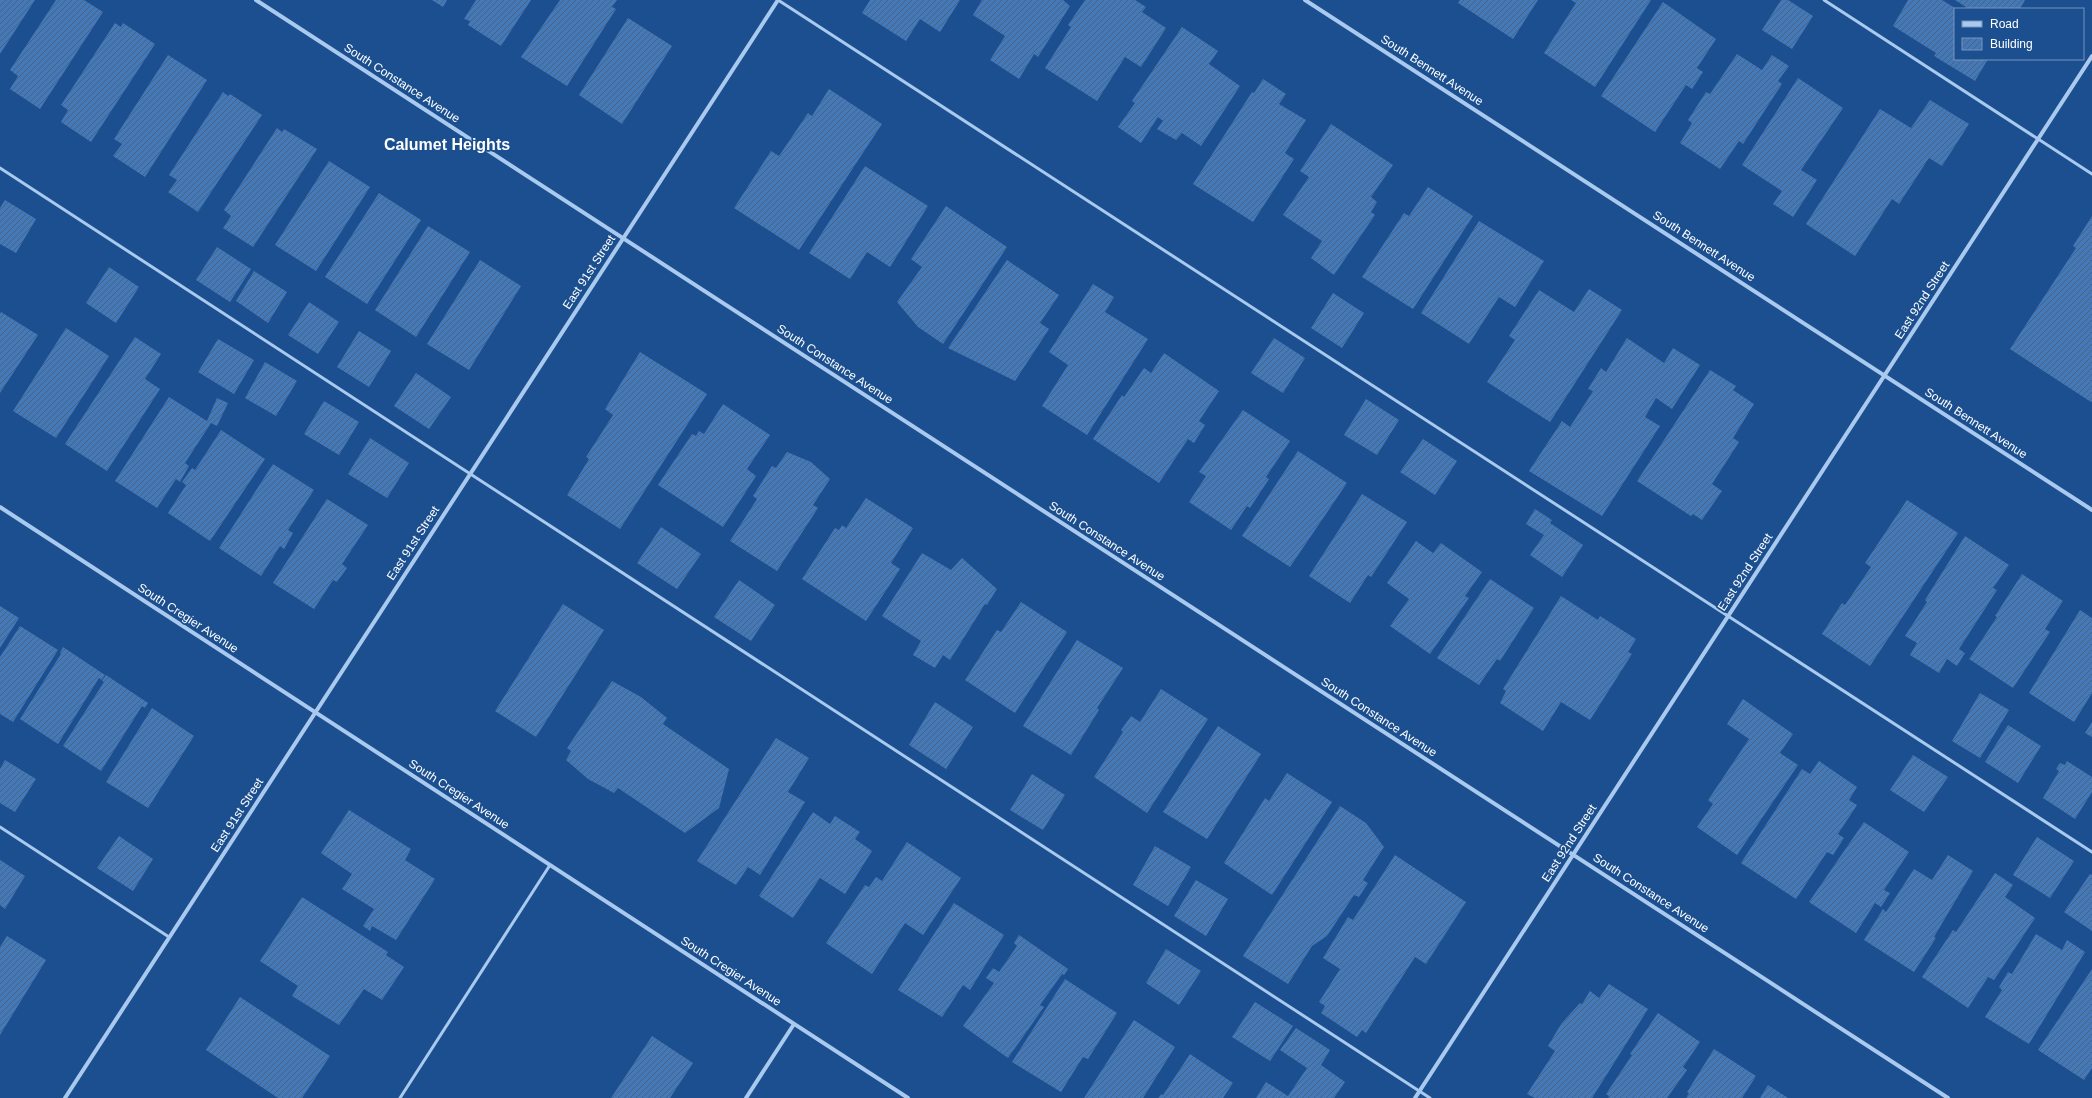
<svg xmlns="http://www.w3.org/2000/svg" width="2092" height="1098" viewBox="0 0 2092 1098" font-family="Helvetica,sans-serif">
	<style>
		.building { fill: url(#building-hatch) }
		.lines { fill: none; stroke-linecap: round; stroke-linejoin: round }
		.service { stroke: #a9c9ee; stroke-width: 3 }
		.minor { stroke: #a9c9ee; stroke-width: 4 }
		.labels { text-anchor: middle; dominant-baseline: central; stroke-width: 3.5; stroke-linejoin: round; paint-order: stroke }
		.street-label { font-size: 12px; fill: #fff; stroke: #1b4f8f }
		.district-label { font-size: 16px; font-weight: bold; fill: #fff; stroke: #1b4f8f }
	</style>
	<defs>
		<pattern id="building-hatch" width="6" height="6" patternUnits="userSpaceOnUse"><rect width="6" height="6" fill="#4478b7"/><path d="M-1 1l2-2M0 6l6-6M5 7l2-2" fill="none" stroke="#486282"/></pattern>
	</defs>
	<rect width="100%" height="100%" fill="#1b4f8f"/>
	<!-- building -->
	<path class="building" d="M0,0H35L0,54Z
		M56,0H84L103,12L40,109L10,89L18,76L10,70Z
		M432,0H447L443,7Z
		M476,0H531L501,46L468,25L470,21L464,19Z
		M560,0H617L612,7L616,9L567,86L521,57Z
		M870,0H960L940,32L920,19L906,41L862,13Z
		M982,0H1063L1070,6L1038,57L1034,54L1019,79L990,60L1005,36L973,15Z
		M1085,0H1135L1146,7L1142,12L1166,28L1141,67L1125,57L1097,101L1045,68L1071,27L1068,25Z
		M1460,0H1538L1513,39L1458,3Z
		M1571,0H1651L1595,87L1544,53L1576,3Z
		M1781,0H1788L1813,16L1792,49L1762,30Z
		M1908,0H1942L1955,8V59H1988L1975,81L1934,56L1936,53L1893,26Z
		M1955,0H2025L2020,9H1965L1966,7Z
		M1663,2L1716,39L1697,68L1703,72L1692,89L1686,85L1655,132L1601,96Z
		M628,18L672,46L622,124L579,95Z
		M115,23L121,27L123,23L155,44L91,142L61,122L68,110L61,105Z
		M1182,27L1218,51L1209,64L1240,86L1201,146L1182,133L1176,140L1157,129L1163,121L1158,117L1141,143L1118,127L1135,103L1132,101Z
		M1737,54L1762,70L1772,55L1789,66L1778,81L1782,84L1743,144L1739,141L1720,169L1680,143L1692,123L1688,120L1706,92L1710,94Z
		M168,55L207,80L145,177L113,156L122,144L114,139Z
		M1798,78L1843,108L1801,170L1817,180L1793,217L1773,204L1782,191L1742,165Z
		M1263,79L1286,94L1279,104L1306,120L1285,153L1294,159L1253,222L1193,184L1252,92L1254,93Z
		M829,89L882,124L799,250L734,208L771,151L779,156L808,113L812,116Z
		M223,92L228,96L230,94L262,115L198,212L168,192L177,180L169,175Z
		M1930,100L1969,124L1942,166L1929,158L1899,204L1892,199L1855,256L1806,224L1880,109L1911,128Z
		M1331,124L1393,165L1371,197L1377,202L1371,212L1375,215L1334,275L1311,258L1322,241L1283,215L1309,177L1300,171Z
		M277,128L282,132L284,129L317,149L253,247L223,228L231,216L224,210Z
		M329,161L370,187L316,271L275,245Z
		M865,166L928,206L890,267L867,252L850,279L809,253Z
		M1428,187L1473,216L1413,309L1362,277L1404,213L1409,216Z
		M379,193L421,220L367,304L325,277Z
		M5,200L36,219L16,253L0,244V208Z
		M946,206L1007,247L943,344L918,327L897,302L922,267L911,259Z
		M2092,216V401L2091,402L2010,349L2076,248L2073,246Z
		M1479,221L1544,261L1515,307L1499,297L1469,344L1421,313Z
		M428,226L470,252L416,337L375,310Z
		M217,247L251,269L230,302L196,280Z
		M480,260L521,286L469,370L427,344Z
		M1007,260L1059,295L1040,323L1049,329L1015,381L948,348Z
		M109,267L139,287L116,323L86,303Z
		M254,271L287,292L268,323L236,301Z
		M1093,284L1114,297L1105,312L1148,339L1087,435L1042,406L1068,365L1049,352Z
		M1589,289L1622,310L1550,422L1487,382L1515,340L1509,336L1539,290L1574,312Z
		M1333,293L1364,313L1342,348L1311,328Z
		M309,302L339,322L318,354L288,335Z
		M1,312L38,335L0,393V314Z
		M66,328L109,356L56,438L13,411Z
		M359,331L391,351L369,387L337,367Z
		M135,337L161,354L145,379L160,389L107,471L65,444Z
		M1274,338L1305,358L1283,393L1251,373Z
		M1627,338L1664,363L1673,348L1700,365L1672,409L1656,398L1645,417L1660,426L1602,516L1529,471L1562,421L1570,427L1593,391L1588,389L1601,368L1606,372Z
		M218,339L254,360L234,394L198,372Z
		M640,352L707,394L620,529L567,495L589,459L586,457L613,415L605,409Z
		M1164,353L1219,391L1199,421L1205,425L1194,443L1188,439L1159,483L1093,439L1122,395L1124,397L1144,368L1151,373Z
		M265,362L297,381L276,416L245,398Z
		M1710,370L1736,386L1733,390L1754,404L1733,438L1739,442L1712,484L1722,491L1702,520L1693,514L1691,516L1637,481Z
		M416,373L451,397L429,429L394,406Z
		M169,397L207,421L217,398L228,403L217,426L211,423L185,463L189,466L180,482L176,479L157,508L115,481Z
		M1366,399L1399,420L1377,455L1344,435Z
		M324,401L359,422L339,455L304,434Z
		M723,404L770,435L747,469L756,476L723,527L658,485L692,434L696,436L699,431L704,434Z
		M1243,410L1290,441L1266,477L1269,479L1250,508L1247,506L1231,530L1189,502L1206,476L1199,472Z
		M221,430L265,459L210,541L168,513L186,485L182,482L192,468L195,470Z
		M370,438L409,463L387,498L348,474Z
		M1423,439L1457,461L1435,495L1400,472Z
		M1298,451L1347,483L1290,567L1242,536Z
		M787,452L811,462L830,479L813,505L818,508L777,571L730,541L757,499L753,496L772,466L776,468Z
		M273,464L314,490L288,530L293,533L284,549L280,546L261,576L219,548Z
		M1362,494L1407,522L1371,577L1368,575L1350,603L1309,576Z
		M866,498L913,528L891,563L900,569L866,621L802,579L835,528L839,530L842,525L846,528Z
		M327,499L368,525L342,564L347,568L337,582L333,580L314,609L273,583Z
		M1907,500L1958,533L1870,666L1822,634L1842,603L1845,605L1871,567L1865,563Z
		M1535,509L1552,520L1550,523L1583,545L1562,577L1530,555L1544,535L1526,524Z
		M661,527L701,554L677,589L637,563Z
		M1965,536L2009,565L1993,588L1997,590L1959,649L1965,653L1957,666L1947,659L1939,673L1910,655L1917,643L1905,636L1927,602L1925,600Z
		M1416,541L1433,553L1441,543L1482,572L1465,596L1469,598L1430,654L1390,626L1409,599L1387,583Z
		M922,553L951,570L962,558L997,589L987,605L985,604L950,660L943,655L935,668L913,655L921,641L882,616Z
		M2022,574L2063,601L2045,629L2050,632L2013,688L1969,659L1997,617L1995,616Z
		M1490,579L1534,608L1500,661L1497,659L1479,685L1437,658Z
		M739,580L775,605L751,641L714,617Z
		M1561,596L1598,620L1600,616L1636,639L1628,652L1632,654L1590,720L1561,702L1543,731L1500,703L1506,691L1503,689Z
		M1021,602L1067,632L1015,713L965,680L997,630L1001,632Z
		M563,604L604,630L536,737L495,711Z
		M0,606L19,618L0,648Z
		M2080,610L2092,618V693L2074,722L2029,693Z
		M20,626L58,650L13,722L0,714V657Z
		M1077,640L1123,668L1097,708L1099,710L1071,755L1023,726Z
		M63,647L105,675L102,680L99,678L58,744L20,719L61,654L60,653Z
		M106,675L148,703L145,708L142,706L101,771L63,746L104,682L102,681Z
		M612,681L641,697L667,718L663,724L729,769L719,808L685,833L618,788L614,793L588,779L566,760L571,751L567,748Z
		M1161,689L1208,719L1147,813L1094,777L1123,732L1121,730L1131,716L1140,722Z
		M1980,693L2009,710L1980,758L1952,741Z
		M1743,699L1793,734L1780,753L1798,765L1737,855L1697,827L1713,804L1708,800L1749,739L1727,724Z
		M935,702L973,727L946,769L909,745Z
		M152,708L194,736L148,808L106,782Z
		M2092,722V737L2085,733Z
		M2008,725L2041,746L2018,783L1985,762Z
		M1218,726L1261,754L1207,839L1163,812Z
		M776,738L809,758L788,792L805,802L760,875L748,867L736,885L697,861Z
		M1913,755L1948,777L1924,812L1890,790Z
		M5,760L36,779L15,812L0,803V769Z
		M1819,761L1857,787L1849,800L1857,805L1838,834L1844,838L1833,855L1827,852L1796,899L1741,863L1802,769L1810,774Z
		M2067,761L2092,777V792L2075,819L2043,798L2059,771L2056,769L2060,763L2065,765Z
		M1287,773L1332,802L1272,895L1224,863L1265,798L1269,801Z
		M1032,774L1065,795L1043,830L1010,810Z
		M1340,806L1366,823L1384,847L1363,880L1368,883L1359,897L1354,895L1327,936L1312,946L1288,984L1243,956Z
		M349,810L411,849L405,860L435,879L396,940L372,926L370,931L363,926L374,909L342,889L352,874L321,853Z
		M813,812L830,824L835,816L860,832L855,839L872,851L845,894L820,878L793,918L759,896Z
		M1864,822L1909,852L1884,890L1890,893L1881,907L1875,903L1856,933L1809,902Z
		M119,836L153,859L133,891L97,868Z
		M2037,837L2074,861L2050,898L2013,875Z
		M907,842L961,878L923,935L905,923L872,974L826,943L865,885L869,887L876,877L882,881Z
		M1155,846L1191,867L1168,906L1133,885Z
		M1395,855L1466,902L1426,964L1415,957L1366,1033L1362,1030L1357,1037L1321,1013L1325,1006L1319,1002L1340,969L1323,958L1348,917L1353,920Z
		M1948,855L1973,871L1934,937L1936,938L1914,972L1864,940L1883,909L1886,912L1914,869L1932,880Z
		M0,860L25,876L5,909L0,905Z
		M1995,873L2013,885L2005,897L2035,918L1994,980L1988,977L1968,1008L1922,977L1953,930L1956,932Z
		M2090,874L2092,875V931L2064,912Z
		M1196,880L1228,899L1206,936L1174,916Z
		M302,897L388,952L386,955L404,967L382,1000L364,989L339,1025L292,996L298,986L260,961Z
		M954,903L1004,935L970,990L963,985L942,1017L898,990Z
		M2036,934L2062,950L2067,940L2085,952L2029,1044L1985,1017L2002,990L1999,987L2008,972L2012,974Z
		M1019,935L1068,969L1064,975L1062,974L1040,1005L1044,1007L1008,1058L963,1026L994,983L986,978L993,968L999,972L1017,946L1014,943Z
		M7,936L46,960L0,1035V947Z
		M1166,949L1201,971L1179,1005L1146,983Z
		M2092,969V1068L2084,1080L2038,1050Z
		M1065,979L1117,1013L1088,1059L1083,1057L1061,1092L1012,1062Z
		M1609,984L1648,1009L1592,1098H1535L1527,1094L1555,1051L1548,1046L1561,1024L1580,1003L1582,1004L1590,991L1599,998Z
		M240,997L330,1056L302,1098H278L206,1050Z
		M1255,1002L1293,1026L1270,1061L1232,1037Z
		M1658,1013L1700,1042L1683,1067L1687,1070L1667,1098H1608L1609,1096L1606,1094L1632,1055L1630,1054Z
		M1134,1020L1175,1047L1143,1098H1084Z
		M1296,1028L1330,1050L1321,1065L1345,1082L1334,1098H1256L1266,1082L1288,1096L1307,1068L1280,1050Z
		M652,1036L693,1063L670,1098H611Z
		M1714,1049L1756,1076L1742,1098H1686L1689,1093L1687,1092Z
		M1190,1054L1233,1083L1223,1098H1158L1161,1094L1163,1095Z
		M1768,1085L1788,1098H1760Z"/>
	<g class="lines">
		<!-- service -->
		<path class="service" d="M778,0L2092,852
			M1824,0L2092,174
			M0,168L1430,1098
			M0,827L169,937
			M400,1098L550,865"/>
		<!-- minor -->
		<path class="minor" d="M256,0L1948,1098
			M1305,0L2092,510
			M0,507L908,1098
			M65,1098L778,0
			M746,1098L794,1024
			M1415,1098L2092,56"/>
	</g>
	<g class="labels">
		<!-- street labels -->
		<g class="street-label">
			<text transform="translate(1432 70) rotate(33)">South Bennett Avenue</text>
			<text transform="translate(402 83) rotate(33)">South Constance Avenue</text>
			<text transform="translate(1704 246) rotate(33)">South Bennett Avenue</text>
			<text transform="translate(589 272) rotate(-57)">East 91st Street</text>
			<text transform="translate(1922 300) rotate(-57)">East 92nd Street</text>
			<text transform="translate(835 364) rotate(33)">South Constance Avenue</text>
			<text transform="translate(1976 423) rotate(33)">South Bennett Avenue</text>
			<text transform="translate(1107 541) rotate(33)">South Constance Avenue</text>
			<text transform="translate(413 543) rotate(-57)">East 91st Street</text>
			<text transform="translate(1745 572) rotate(-57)">East 92nd Street</text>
			<text transform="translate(188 618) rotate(33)">South Cregier Avenue</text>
			<text transform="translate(1379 717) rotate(33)">South Constance Avenue</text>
			<text transform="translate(459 794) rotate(33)">South Cregier Avenue</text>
			<text transform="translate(237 815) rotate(-57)">East 91st Street</text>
			<text transform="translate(1569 843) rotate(-57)">East 92nd Street</text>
			<text transform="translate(1651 893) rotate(33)">South Constance Avenue</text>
			<text transform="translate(731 971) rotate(33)">South Cregier Avenue</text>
		</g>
		<!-- district labels -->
		<g class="district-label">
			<text x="447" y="144">Calumet Heights</text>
		</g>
	</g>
	<!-- legend -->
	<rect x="1954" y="8" width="130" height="52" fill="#1b4f8f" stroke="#7695bc"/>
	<rect x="1962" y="21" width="20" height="6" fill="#a9c9ee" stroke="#7695bc"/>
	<text x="1990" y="28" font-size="12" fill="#ffffff">Road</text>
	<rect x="1962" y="38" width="20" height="12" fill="url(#building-hatch)" stroke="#7695bc"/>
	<text x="1990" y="48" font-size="12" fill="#ffffff">Building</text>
</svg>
